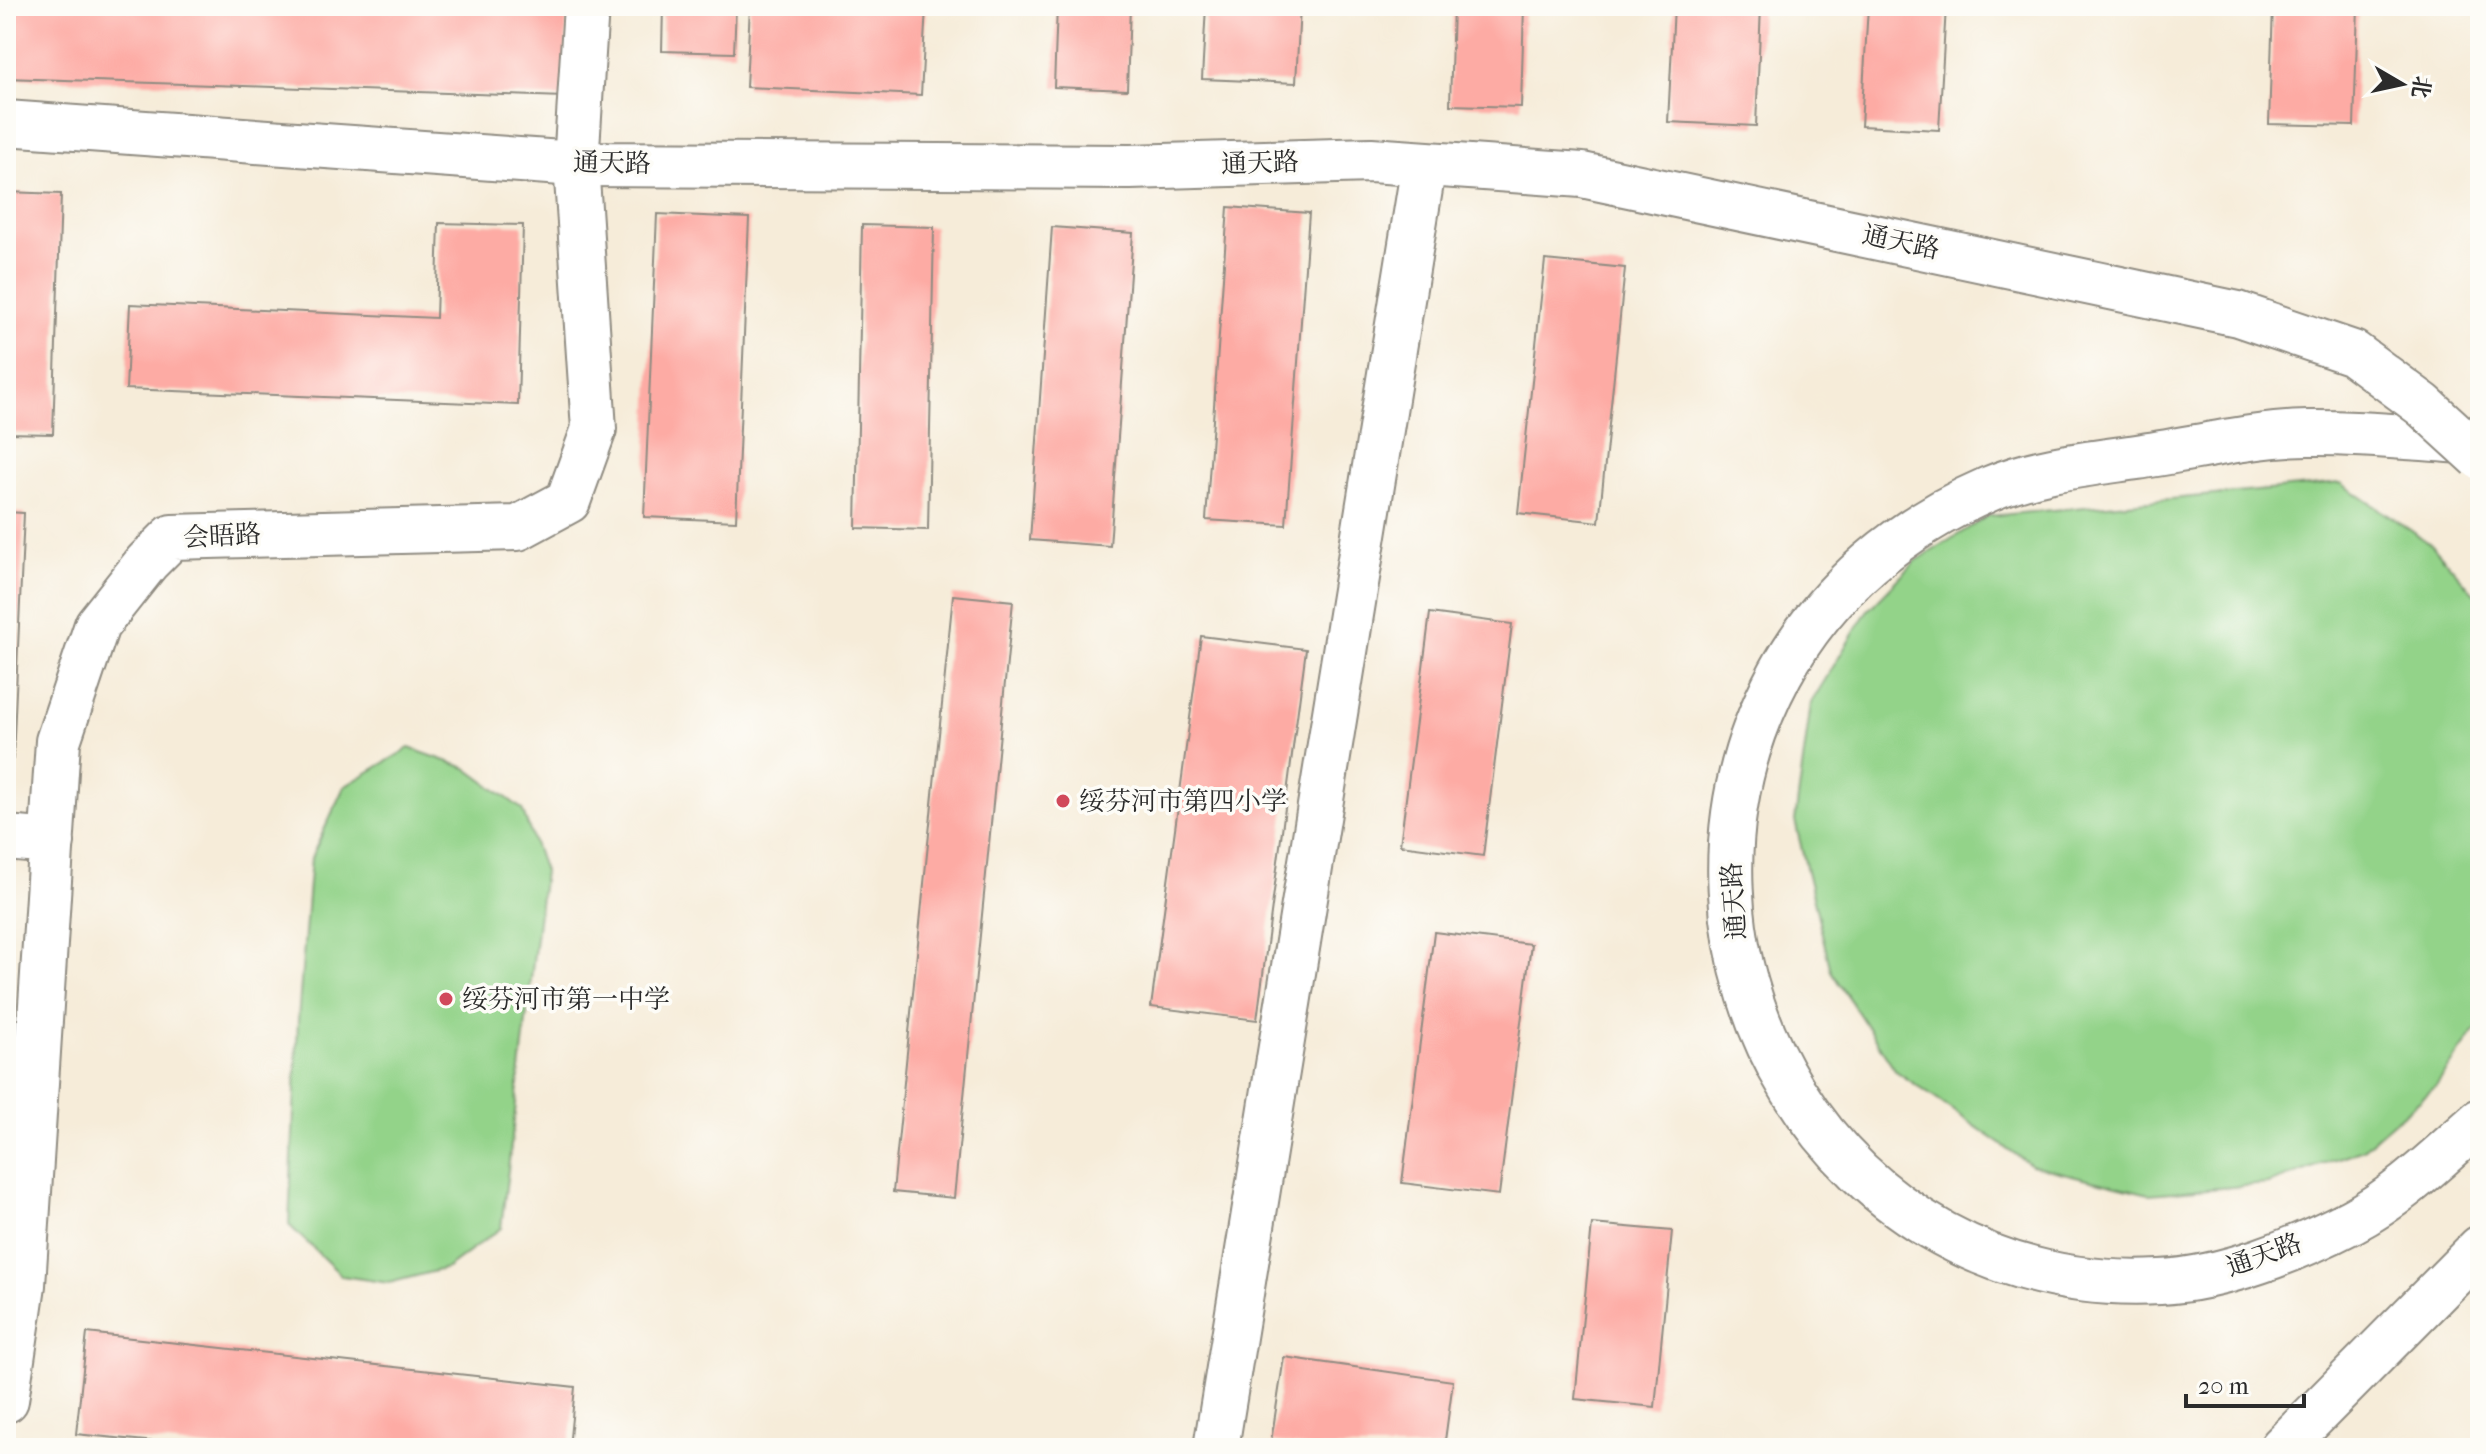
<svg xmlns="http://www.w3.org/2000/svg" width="2486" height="1454" viewBox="0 0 2486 1454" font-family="'IM FELL French Canon','Noto Serif SC',serif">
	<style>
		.green { fill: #93d389; stroke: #5f7f5a; stroke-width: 2 }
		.building { fill: #fdaba4 }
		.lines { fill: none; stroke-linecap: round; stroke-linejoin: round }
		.minor-casing { stroke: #908c82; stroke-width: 48 }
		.major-casing { stroke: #908c82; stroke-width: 48 }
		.minor { stroke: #fff; stroke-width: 44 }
		.major { stroke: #fff; stroke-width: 44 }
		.major-bridge-casing { stroke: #908c82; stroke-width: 48; stroke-linecap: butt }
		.major-bridge { stroke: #fff; stroke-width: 44 }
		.poi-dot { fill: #d1495b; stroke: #fdfcf7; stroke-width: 3 }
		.labels { text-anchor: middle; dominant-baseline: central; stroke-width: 7; stroke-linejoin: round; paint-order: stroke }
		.street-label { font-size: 26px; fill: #2b2b2b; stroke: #fdfcf7 }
		.poi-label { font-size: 26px; fill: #2b2b2b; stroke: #fdfcf7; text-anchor: start }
	</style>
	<rect width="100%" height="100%" fill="#fdfcf7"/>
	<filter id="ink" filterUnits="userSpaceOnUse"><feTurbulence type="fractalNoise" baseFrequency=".0125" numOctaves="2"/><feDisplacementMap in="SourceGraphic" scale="16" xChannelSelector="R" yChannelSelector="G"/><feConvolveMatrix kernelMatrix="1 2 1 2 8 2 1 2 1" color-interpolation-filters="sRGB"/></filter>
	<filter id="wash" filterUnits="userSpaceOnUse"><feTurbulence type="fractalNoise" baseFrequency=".006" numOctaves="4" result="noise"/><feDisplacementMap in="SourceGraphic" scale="32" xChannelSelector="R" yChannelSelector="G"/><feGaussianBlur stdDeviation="1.8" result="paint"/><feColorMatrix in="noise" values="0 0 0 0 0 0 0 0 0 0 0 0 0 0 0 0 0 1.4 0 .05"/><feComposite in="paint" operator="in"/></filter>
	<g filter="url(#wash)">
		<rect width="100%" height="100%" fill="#f6ecd9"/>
		<!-- green -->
		<path class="green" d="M2341,483L2432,545L2480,600V1024L2436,1086L2363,1149L2268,1184L2149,1194L2031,1165L1896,1071L1831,971L1795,821L1811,703L1867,611L1916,561L1988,516Z
			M409,748L466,768L522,809L544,871L501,1228L447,1268L389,1283L342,1276L289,1225L298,1020L311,858L344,787Z"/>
		<g id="blocks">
			<!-- building -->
			<path class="building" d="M6,6H567L565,97L6,78Z
				M663,6H736L734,53L662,51Z
				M750,6L926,7L921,95L746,87Z
				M1057,6H1130L1127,90L1054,87Z
				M1206,6H1300L1296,83L1202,79Z
				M1453,6H1524L1521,107L1450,105Z
				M1674,6H1761L1756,126L1668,122Z
				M1868,6H1946L1939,130L1861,126Z
				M2273,6H2358L2354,126L2269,124Z
				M6,192L61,194L53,434L6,433Z
				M1228,207L1309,213L1286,525L1206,520Z
				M657,214L749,218L736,521L644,517Z
				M439,223L523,225L518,405L126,389L130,304L436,318Z
				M862,225L934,227L928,530L856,528Z
				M1052,227L1133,233L1110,546L1030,540Z
				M1545,260L1625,268L1599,522L1518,513Z
				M6,512L24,513L13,759H6Z
				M953,595L1013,601L954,1198L893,1192Z
				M1430,613L1512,624L1483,856L1400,845Z
				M1201,636L1306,649L1257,1020L1151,1007Z
				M1434,932L1531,944L1499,1195L1402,1183Z
				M1592,1224L1672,1231L1655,1407L1575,1399Z
				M87,1333L575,1387L569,1448H216L76,1434Z
				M1284,1357L1453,1381L1444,1448H1314L1271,1442Z"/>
		</g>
	</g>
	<g filter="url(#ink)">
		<use href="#blocks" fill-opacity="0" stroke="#908c82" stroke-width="2"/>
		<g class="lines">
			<defs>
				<path id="minor" d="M6,838L52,842
					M6,1400L23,1285L58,741L97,625L147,562L172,537L518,528L568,501L594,429L576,164L586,6
					M1216,1448L1424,164
					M2282,1448L2480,1248"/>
				<path id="major" d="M6,123L576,164L1130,167L1371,160L1582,175
					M2480,442C2423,439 2365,432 2308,433C2252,434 2193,449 2137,457C2087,464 2035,469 1989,489C1901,527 1826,589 1780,674C1630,954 1837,1300 2160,1282C2223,1279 2296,1250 2352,1221C2400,1196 2440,1156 2480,1121"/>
			</defs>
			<!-- minor casing -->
			<use href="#minor" class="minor-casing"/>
			<!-- major casing -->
			<use href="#major" class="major-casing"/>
			<!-- minor -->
			<use href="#minor" class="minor"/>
			<!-- major -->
			<use href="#major" class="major"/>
			<defs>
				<path id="major-bridge" d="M1582,175L2238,314L2353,353L2423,405L2480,457"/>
			</defs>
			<!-- major-bridge casing -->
			<use href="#major-bridge" class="major-bridge-casing"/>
			<!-- major-bridge -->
			<use href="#major-bridge" class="major-bridge"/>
		</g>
	</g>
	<!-- markers -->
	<g class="poi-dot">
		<circle cx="1063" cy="801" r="8"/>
		<circle cx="446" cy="999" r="8"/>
	</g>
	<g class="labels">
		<!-- street labels -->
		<g class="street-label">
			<text transform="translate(612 163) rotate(1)">通天路</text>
			<text transform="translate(1260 163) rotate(-2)">通天路</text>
			<text transform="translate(1901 242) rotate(12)">通天路</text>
			<text transform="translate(222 536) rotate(-3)">会晤路</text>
			<text transform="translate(1734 901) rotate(-94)">通天路</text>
			<text transform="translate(2264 1255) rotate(-20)">通天路</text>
		</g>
		<!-- poi labels -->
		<g class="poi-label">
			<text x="1079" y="801">绥芬河市第四小学</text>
			<text x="462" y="999">绥芬河市第一中学</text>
		</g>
	</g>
	<!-- margin -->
	<rect width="2486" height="1454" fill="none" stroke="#fdfcf7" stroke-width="32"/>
	<!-- north arrow -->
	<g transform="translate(2402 84) rotate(99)" stroke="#fdfcf7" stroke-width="6" paint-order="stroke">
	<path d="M0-6L14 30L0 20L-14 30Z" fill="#2b2b2b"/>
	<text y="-12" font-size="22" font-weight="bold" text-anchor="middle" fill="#2b2b2b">北</text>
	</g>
	<!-- scale -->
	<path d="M2186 1394v12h118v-12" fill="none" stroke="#2b2b2b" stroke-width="4"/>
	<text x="2198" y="1394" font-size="24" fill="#2b2b2b" stroke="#fdfcf7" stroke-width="6" paint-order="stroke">20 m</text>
</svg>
